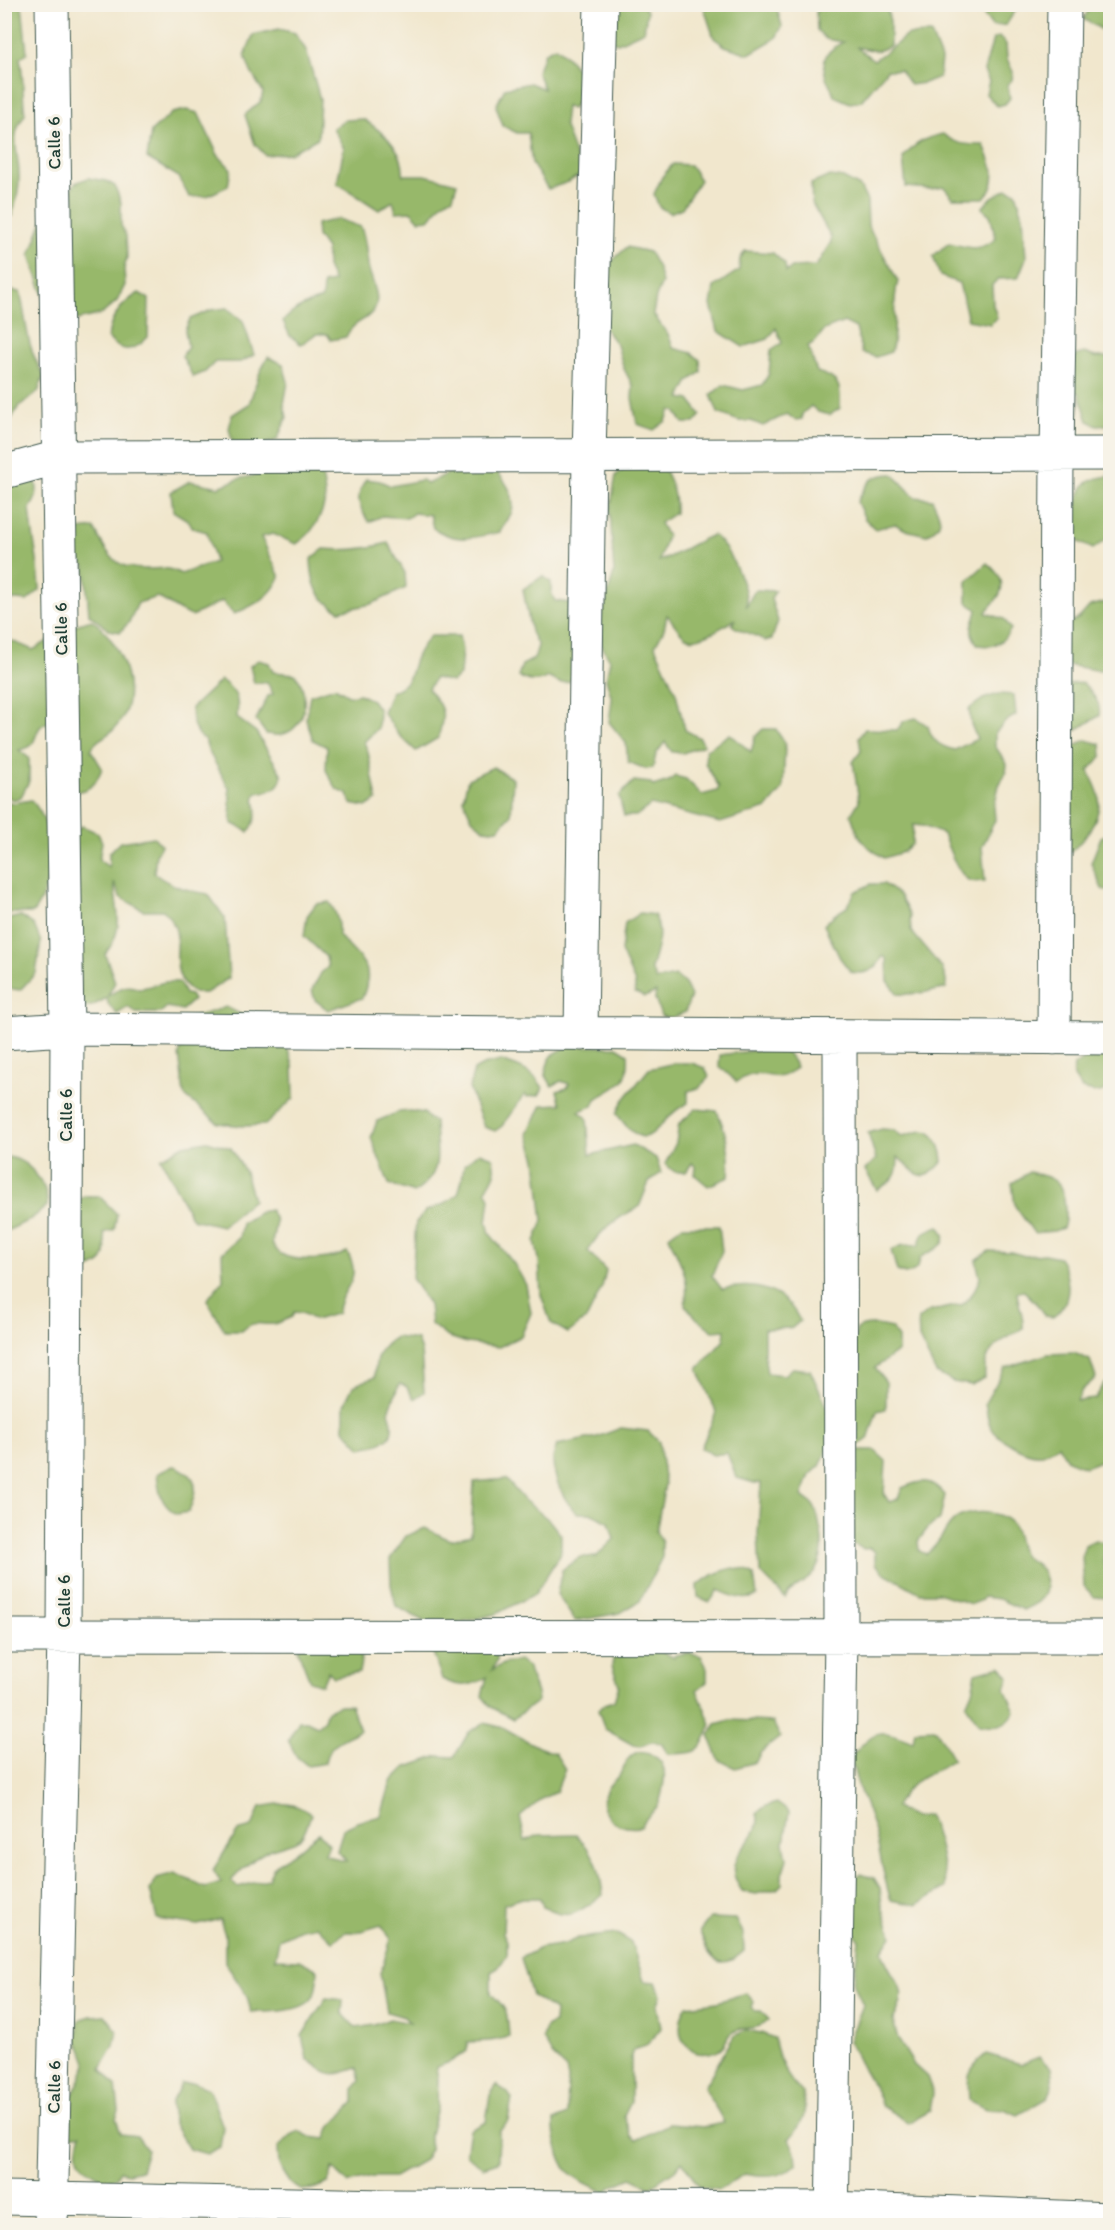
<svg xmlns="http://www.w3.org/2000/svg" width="1115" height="2230" viewBox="0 0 1115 2230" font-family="Itim,sans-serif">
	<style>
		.forest { fill: #97b86b; stroke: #5b7a50; stroke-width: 1.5 }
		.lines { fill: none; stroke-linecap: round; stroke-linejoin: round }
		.minor-casing { stroke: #3e564b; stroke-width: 35 }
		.minor { stroke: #fff; stroke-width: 33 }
		.labels { text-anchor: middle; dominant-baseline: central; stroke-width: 6; stroke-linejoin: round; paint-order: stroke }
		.street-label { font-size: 18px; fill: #1f3d34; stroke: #f7f3e8 }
	</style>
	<rect width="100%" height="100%" fill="#f7f3e8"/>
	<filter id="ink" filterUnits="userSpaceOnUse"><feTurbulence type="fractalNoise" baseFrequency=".0167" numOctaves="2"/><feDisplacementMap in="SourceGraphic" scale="12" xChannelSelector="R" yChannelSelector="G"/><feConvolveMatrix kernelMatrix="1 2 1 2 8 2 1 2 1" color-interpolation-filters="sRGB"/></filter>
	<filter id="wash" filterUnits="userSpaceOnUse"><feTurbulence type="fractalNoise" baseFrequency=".008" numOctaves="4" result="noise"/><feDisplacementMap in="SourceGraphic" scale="24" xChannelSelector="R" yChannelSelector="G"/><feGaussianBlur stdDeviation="1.35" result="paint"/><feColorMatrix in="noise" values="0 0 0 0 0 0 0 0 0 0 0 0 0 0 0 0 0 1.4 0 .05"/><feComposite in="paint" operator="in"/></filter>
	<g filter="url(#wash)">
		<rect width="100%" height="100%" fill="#f1e7cd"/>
		<!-- forest -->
		<path class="forest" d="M4,5H22L27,53L20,58C24,76 22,95 25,114C9,137 18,148 19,173C20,187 16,203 12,216L5,218Z
			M611,5H643L647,12L644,31L618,43L595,37Z
			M703,5H776L782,26L776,38L749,54L725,46L714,38Z
			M822,5H886L890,21V46L877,51L856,47L874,60L895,45L907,35L931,34L941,59L939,77L924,83L910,85L900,70H887L861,101L850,103L834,96C833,89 828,84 826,78C820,57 827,51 843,42L826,39L817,30L816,11Z
			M979,5V4L1019,5L1006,25L992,26L981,11Z
			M1092,5H1110V31L1108,33L1083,19Z
			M279,29L295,33L306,50L320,99L318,138L290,153L265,155L255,144L245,115L261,101L263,92L251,72L245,56L253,35Z
			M999,37L1006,44L1007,59L1013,72L1012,80L1007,85L1010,98L1005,104L997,106L986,94L989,81L984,71L993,39Z
			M555,47C570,56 578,71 587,86L572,109L566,106L564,124L582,174L568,182L548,189L532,164L528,133H517L503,126L496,106L505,88L530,83L544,89L537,72L545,52Z
			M186,110L198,113L218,155L231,169L228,186L207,196L189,197L179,177L147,158L151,132L172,113Z
			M363,119C383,132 405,150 403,175H425L457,183L453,197L442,203L429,219L419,220L411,211L396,212L393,201L379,210L337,183L344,148L333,128L345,120Z
			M943,134C956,145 967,145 984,145C992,165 1001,179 984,198H953L944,187L931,189L906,187L903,158C915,143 924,138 943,134Z
			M673,164L690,165L700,180L682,208L670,213L659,207L654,194L662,177Z
			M830,176L843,178L860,187L867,201L868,226L898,281C891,304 898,329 891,352L876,357L862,353L856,328L844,322L824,330L816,341L808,346L817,372C840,379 841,385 840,408L830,415L818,412L811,406L802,414V419L795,420L787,414L763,426L751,421H739L718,413L711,395L723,385L743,390L762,385L769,374L771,350L782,343L776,328L768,339L743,347L718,331L711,305L714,287L739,270L740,259L745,251L773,253L785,264L786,272L792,267L816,266L831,242V237L812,203L811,184Z
			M88,178L106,181L115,186L121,203V225L126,236L127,257L124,269L125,285L117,301L102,314L77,320L46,303L30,255L43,220L72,214L75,201L71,190L75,183Z
			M1007,189L1016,192L1023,216L1026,258L1018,278L998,279L992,285L993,305L997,317L990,324L968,320L959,283L940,276L933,256L949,243C970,248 977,252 996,239L990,215L982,208L992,197Z
			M338,219L361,227C366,240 366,251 368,265C370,279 383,298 373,311C364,323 353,321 346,337L331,340L327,334H316L301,344L290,336L283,321C294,309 306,303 322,299L323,284L334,282L327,267L326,249L317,236L316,224Z
			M627,247L649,252L658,268L662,283L656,297L653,314L669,336L673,348L692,353L700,360L701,372L689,381L680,398L690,400L701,415L694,423H683L675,411L670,410L666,421L654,430L637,424L632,398L633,386L624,369L617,345L603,326L604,275L613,260Z
			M4,290L20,292C27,321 26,349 44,375L38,392L19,406L8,425H4Z
			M139,293L149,299L148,337C134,352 122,354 108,338C110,318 122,303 139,293Z
			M227,308L243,321L254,355L241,362H215L205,372L193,377L182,356L188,347L185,330L190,319L211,310Z
			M1084,353L1095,357H1110V425H1097L1088,421L1079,393L1063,386L1074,356Z
			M268,357L283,364L288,382L284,404L287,417L277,440L253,449L233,443L229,429L232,415L249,404L260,372Z
			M5,460L31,467C37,482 41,494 30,508C32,536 39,562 40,590L27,601L5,599Z
			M633,462H659C670,477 676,494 675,513L660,523L667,536L659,561C678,555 693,542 713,535C727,545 750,589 746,607L755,590L775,591L771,599L778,621L772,639L765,641C754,633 741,633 732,625L736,619C725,625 699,644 686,637C679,633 673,621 667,615L664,629L655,646L676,693L685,730L700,738L704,745L683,753L672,752L665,742L656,754L653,768L646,769L628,762L626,743L609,722L612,699L606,679L610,660L601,644V618L614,573L610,511L616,475Z
			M298,466L322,476C323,482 325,489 325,496C325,513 311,536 296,544L273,534L261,537L280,577C271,598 254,605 234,614L222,601L192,616C179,612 169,603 157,597L138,603L129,622L120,632L109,630L89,614L85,567L71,547L79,530L94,528C107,553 113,569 145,569C160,569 166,566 181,574L215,562L207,532L193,528L189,521L173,511L171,492L190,481L219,487L238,479Z
			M494,469C504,479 516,495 512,511C510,518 503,526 500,532C472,538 459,544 433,528L430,515L414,513L407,518L382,516L369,522C357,505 355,496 366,479L380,481L391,486L422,480L427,484L451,472Z
			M893,474L915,497L932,499C941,518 946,524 926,535L906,530L895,524L875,529L865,519L857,502C868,482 869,475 893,474Z
			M1110,476V537L1093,549L1071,538C1072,526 1076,496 1084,486C1090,478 1102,477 1110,476Z
			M388,543L405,573L406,588L371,604L340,611C316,598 312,585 311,559L324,549C345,551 367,549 388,543Z
			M987,563C998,572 1007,583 998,597C995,603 989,606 986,613L1004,619L1011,629C1003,643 994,648 978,645C966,628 974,627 977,610L967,602V581Z
			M543,576L551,582V592L555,601L570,603L573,609L576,673L569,682L560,683L547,677C538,684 527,681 518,676L522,665L534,659L538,646L531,632L523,589Z
			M1110,601V669L1096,670L1062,664L1059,629L1079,618L1090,606Z
			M92,620C122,641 144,698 115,728C107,737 95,739 91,750L102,768C96,784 92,790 74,792L51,722C33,724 39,741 29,747C26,749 22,749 19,750L29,758V781L21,797L13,800L5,795V760L11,752L5,754V638L33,650L75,625Z
			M430,636H459L462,650L460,675L452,682L435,678L428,689C444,710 446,711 438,738L416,751L398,734L383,712L391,692C417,680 407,673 418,653C421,647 426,641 430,636Z
			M258,660L269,663L273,672L295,674C310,691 308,730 280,735C276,736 270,734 266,734L256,720L268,696L273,694L267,682L254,683L250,666Z
			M221,680C237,692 239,698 237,718L256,732L282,775C280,790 269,791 256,793L254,800C260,810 255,823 249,832L232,823L229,788L209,752L205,740C193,733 192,721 191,708Z
			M1083,683C1091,692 1102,703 1099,716L1076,730L1056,729L1069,684Z
			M335,687L350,696L359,694L372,700L379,710L378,728L364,742L368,752L377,800L366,807L351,804L348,794L337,790L326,770L327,747L313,740L306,719L310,695Z
			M998,694L1014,695L1016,715L1006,721L995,733V746L1007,764L1006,773L999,785L994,807L995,820L982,847L985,881C981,881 974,882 970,881C959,876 947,845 943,834L923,826L913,825L912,844L903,852L884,858C862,844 859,840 851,815L859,801L853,762L861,751L859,737L865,729L897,730L904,721L916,718L928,726C932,742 940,746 955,750L977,739L971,724L969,709L983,699Z
			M763,729H776L785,745L783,789L767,808L720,823L651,805L636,816H624L619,796L634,781L651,783L653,786L669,781L675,776L686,779L702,795L717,791L719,787L705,763L706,750L730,734L751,752L755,737Z
			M1086,740L1101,744L1102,756L1089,770C1091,778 1098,788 1099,797C1101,821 1084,839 1069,854L1072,752L1074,746Z
			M493,767L513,779L511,815L498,829L491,830L484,829L472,819L463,799L468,779Z
			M31,800C58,827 55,884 33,913H5L4,801L13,803Z
			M82,826L98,833L102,842L99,860L109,867V853L120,842L154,837L161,845L156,855L154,873C168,885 191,892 208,894L225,918L229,978L206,993H194C189,989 183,985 181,979C169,952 189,936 163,910H143L120,897L114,882C116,911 126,928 105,954L115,982L108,996C119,989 126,982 139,989L165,982H179L185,994L190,995L193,1000L182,1010L167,1007L160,1013H136L128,1007L117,1014L108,1004L107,998L92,1006L81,1008L71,832Z
			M1110,833V892L1102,889L1091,863L1101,837Z
			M871,884H884L900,896L910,916L911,931L942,968L946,980V988C939,991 907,995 898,994L888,981L887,959L883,956C876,971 866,975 851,972L840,958L824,925L834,915L847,907L855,892Z
			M329,902C337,913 339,921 338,934C356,959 378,962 362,998L328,1010L315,1000L312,990L321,973L328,967L326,957L304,936L307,916L316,904Z
			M640,913L654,915C664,932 656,951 651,969L656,980L676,976L685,984L691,996L685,1012C677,1016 671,1019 661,1016L655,999L656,992L645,997L635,993V983L621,951L625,923Z
			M21,916L34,925L41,942L36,973L20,990L5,988L4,920Z
			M226,1007L274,1031L289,1052L293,1064L294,1098L265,1125L243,1126L218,1123L184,1095L179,1054L194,1017Z
			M569,1046L617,1047L628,1054C630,1085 619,1084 596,1099L593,1106L579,1111L587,1118L590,1155L633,1145L656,1158L661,1173L649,1182L639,1207C618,1217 599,1230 588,1251L606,1271L602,1287L587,1318L568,1333L551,1323L541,1295L539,1259L535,1241L543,1221L536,1159L528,1133L542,1105L561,1104L557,1091L567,1088L569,1084L561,1081L552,1086L545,1074C549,1055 552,1054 569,1046Z
			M766,1049C781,1050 791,1051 796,1067C775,1090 764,1062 737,1082L719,1066L720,1055Z
			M1096,1053L1110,1057V1089L1100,1093L1082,1089L1073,1075L1074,1065Z
			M501,1061C519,1067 533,1071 543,1088L539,1095L527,1097L525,1094L502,1126L495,1131L484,1127L469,1088L474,1070L483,1065Z
			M675,1063H692L705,1068L709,1077L699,1088L688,1091V1103C654,1118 652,1164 617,1114L622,1102L649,1069Z
			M696,1109L717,1111C727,1133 731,1153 729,1177L708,1186L695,1175L696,1167L692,1163L686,1172H675L665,1164L676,1143L679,1124Z
			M410,1111L424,1113L429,1119L435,1122C436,1155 445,1172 414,1193L389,1184L371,1138L377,1121L399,1112Z
			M882,1129L893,1130L902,1136C908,1135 915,1132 922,1131C936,1130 942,1149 943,1161C923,1186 917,1175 898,1157C898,1177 894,1180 877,1190L865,1170L876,1159L868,1133Z
			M207,1141L231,1148L245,1172L253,1200L222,1226L192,1219L161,1158L184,1145Z
			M479,1152L493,1158L495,1174L486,1190L490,1198L487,1222L490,1234L514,1264L526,1285L531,1313L521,1336L499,1347L467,1343L446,1336L431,1324L429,1305L412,1278L416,1222L426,1211L444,1204L458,1194L462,1180L464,1165Z
			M5,1157C27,1157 49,1184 47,1206L31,1219L5,1232Z
			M1029,1172C1054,1177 1064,1181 1065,1209C1065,1216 1066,1221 1063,1228L1054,1231L1034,1233L1015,1206L1012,1183Z
			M85,1196H99L117,1214L114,1230L104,1233C108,1259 106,1264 80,1272L79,1200Z
			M270,1210L276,1221L272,1243C274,1247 278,1252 281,1254C296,1263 332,1260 347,1252C365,1282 338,1289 338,1313L315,1320L302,1313L294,1312L292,1317C287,1319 280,1323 274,1324C258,1326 256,1318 242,1331H225L207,1300L223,1280L222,1253L239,1238L242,1223L260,1212Z
			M682,1226H719L722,1251L712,1276L722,1289C755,1282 785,1289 800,1321L792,1328L764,1329V1353L767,1373L784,1375L792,1368L810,1370L833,1420L857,1329C866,1323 880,1325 891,1328L898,1338V1351L875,1368L886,1382V1409L877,1411L868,1439C858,1448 842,1449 829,1446L820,1466L810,1475L802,1496C805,1499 811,1502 813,1505C817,1510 818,1517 819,1523C824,1542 825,1562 810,1577C801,1586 792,1586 785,1598L760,1572L758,1535L761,1483H754L737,1478L727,1453L713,1455L701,1448L716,1412L698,1369L724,1340L725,1330L713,1331L695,1317L685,1305C691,1276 679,1262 669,1236Z
			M939,1226C955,1246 933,1248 920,1258C919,1268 915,1272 905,1274L897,1271L891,1250L903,1245L919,1246C921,1232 926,1231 939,1226Z
			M989,1251L1011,1252L1025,1256L1044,1254L1059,1257C1070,1277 1074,1301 1053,1317L1045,1316L1036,1303L1024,1291L1017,1292C1018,1305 1024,1315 1023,1328C1001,1342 982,1348 985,1378L971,1385L953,1382L936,1373L919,1338L918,1319L930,1311L962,1305L973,1293L980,1278L976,1260Z
			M396,1337L417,1340L421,1351L424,1392L414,1399L406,1386L399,1384L389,1412C399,1439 385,1443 361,1448L344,1429V1405L353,1386L375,1377C375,1357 378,1348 396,1337Z
			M1074,1353L1090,1360L1096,1378L1082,1390L1077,1401L1095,1399L1104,1384L1110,1380V1457L1085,1467L1067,1460L1058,1445C1053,1448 1047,1453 1041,1454C1027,1456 997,1439 991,1427C987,1420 987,1410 985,1403L1005,1368L1048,1354Z
			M621,1428L648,1431L659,1442L665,1484L656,1532L662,1541V1557L640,1601L620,1613L575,1621L557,1594L562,1570L580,1557H596L614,1539L609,1522L590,1513H577C564,1502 553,1477 553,1460C553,1455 556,1449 557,1445L597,1437Z
			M858,1450H874L886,1461L884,1494L889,1502L898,1499L902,1488C922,1479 931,1478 945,1495L940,1519L928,1528L918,1541L919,1551L926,1554C941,1545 946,1523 959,1517C975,1510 1004,1510 1014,1527C1018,1535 1018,1545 1022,1553C1025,1559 1031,1560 1036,1564C1046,1573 1051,1591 1039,1601C1035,1605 1028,1607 1023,1610L999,1599L983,1597L982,1600L971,1604L938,1593H920L886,1574L875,1564V1552L870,1548L864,1549L851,1543L841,1457Z
			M173,1466C178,1466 181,1469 186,1472C201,1481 194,1498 189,1512L176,1514C160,1503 159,1493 157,1474Z
			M506,1479L524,1500L549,1520L561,1535V1553L535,1594L496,1614L436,1628L396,1606L391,1585L390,1559L406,1536L425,1528L450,1540L471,1535L474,1482Z
			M1095,1540L1107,1543L1103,1562L1110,1579V1594L1107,1598L1094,1597L1084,1586L1082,1555L1085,1545Z
			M733,1568L746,1570L754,1575L757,1596C743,1602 732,1596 718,1590L710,1602L698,1597L697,1586C708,1576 718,1571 733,1568Z
			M336,1619L351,1622C359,1640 364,1653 359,1672L334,1677L328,1671L322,1685L310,1681L298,1650L312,1625Z
			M498,1646L497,1660L492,1670L503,1664L519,1660L528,1667C528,1678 537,1684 538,1701L513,1719L491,1707L482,1696L487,1677C472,1687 459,1688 442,1679L431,1647Z
			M653,1646L674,1658L675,1655L690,1653L701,1656L707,1668V1682L697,1690L711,1724C698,1754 701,1753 668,1754L661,1743L651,1742L641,1746L633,1745L605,1729L598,1710L605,1704L614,1701L619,1685L612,1666L614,1653Z
			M1001,1666L1009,1677L1005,1689L1015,1711C1007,1727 995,1727 979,1724L966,1705L972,1691L976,1673Z
			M341,1705H350L360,1730C344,1740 328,1742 325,1763L308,1766L297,1757L288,1740L299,1721H307L317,1726L324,1720L327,1710Z
			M730,1720L773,1722L780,1737L760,1753L756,1762L735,1768L719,1760L709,1735L716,1724Z
			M484,1723L504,1728L538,1747L555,1753L565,1769L556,1792L543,1798L520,1817L525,1841L539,1835L576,1834C597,1858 599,1864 603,1895C579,1911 572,1923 543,1907L540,1898H522L504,1904L503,1933L507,1941V1955L498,1968L491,1972V1994C509,2010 507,2014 509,2036C495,2043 483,2040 467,2043V2051L450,2062L436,2067L438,2079L437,2108L430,2134V2149L424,2160L394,2177H372L348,2183L333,2168L328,2183L313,2189L301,2190L291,2184L279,2165L278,2148L291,2135L299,2131L310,2137L326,2139L330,2128L354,2102V2088L360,2081L357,2068C330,2078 330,2075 307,2059L302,2036L326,1998L343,2000L342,2013L356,2028L374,2025L390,2019L410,2023L404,2017L387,2012L380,1973L391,1939L381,1925L358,1932H346L333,1941L317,1926L301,1929L279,1939L275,1959L299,1960L318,1970C317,1977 317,1988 314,1995C307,2013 267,2012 251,2012L247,1996L225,1962V1935L220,1919L198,1925L157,1919L150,1890L157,1878L175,1873L205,1888L221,1883L213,1870L238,1831L252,1827L260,1807C282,1803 291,1800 311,1814C301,1846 299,1839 272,1849C258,1854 241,1870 231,1881L238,1887L268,1879C275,1859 285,1860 299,1849C306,1843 311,1838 319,1833L329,1844L325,1854L340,1860L347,1861L337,1851L343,1829L358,1822L381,1816L391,1782L405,1768L438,1756L454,1757L469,1732Z
			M936,1729L953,1759C927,1778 911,1777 895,1807L914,1817L928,1815C939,1839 944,1861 945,1888L917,1905L891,1900C883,1878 881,1855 875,1832C867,1806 855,1785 851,1757C876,1728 878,1728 913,1742L915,1730Z
			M637,1752C660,1753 668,1765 663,1787C662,1793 661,1799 658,1805C652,1815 646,1815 641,1827C617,1830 594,1816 607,1789C610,1783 616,1780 620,1774C627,1763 624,1760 637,1752Z
			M777,1803L789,1812L784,1843L787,1859L782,1874V1884L777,1889L756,1894L742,1891C739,1886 734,1878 734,1873C731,1849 764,1837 757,1813L766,1806Z
			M860,1874L874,1878L880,1888L882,1906L892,1936L882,1951C891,1983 914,1984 893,2020L898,2039L914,2065L927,2077L933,2093L930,2111L909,2123L882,2106L876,2091L859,2062L849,2041L863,2005L853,1983L859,1941L837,1898L848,1882Z
			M710,1918L736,1919L743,1933L744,1951C719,1974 708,1958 700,1931Z
			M617,1934L631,1942L644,1981L656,1982L661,1995L657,2006L661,2028L648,2044L633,2050L631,2056V2102L624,2116L631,2136L636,2140L669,2124L704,2127L724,2123C719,2110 709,2100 704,2087L734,2036L746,2030L761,2033L774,2038C779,2060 786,2079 803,2093C807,2114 804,2123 789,2139L795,2152L796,2165C780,2178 765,2178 745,2174L719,2190L700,2187L682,2161L675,2170L650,2187L631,2178L613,2186L605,2192C594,2187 576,2180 568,2171C559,2160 553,2134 554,2121L567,2115L568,2079L566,2069L552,2055L543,2039L546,2027L554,2023L555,2011L532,1996L521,1958L540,1948L565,1944L578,1938Z
			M746,1993L754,2002L752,2007L755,2011H761L769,2020C756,2033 742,2024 730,2034C727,2037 726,2043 722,2047C716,2053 705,2054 696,2053C692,2049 684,2044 682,2039C678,2029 681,2013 687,2006L717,2002Z
			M105,2015L117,2030L114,2046L101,2069L116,2086L119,2111L116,2119L121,2134L137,2136L147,2150L141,2170L128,2173L119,2171L117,2177L106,2181C82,2166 71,2163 81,2134L72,2136L53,2127L62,2108L74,2092L87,2065L77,2038L79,2020L91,2016Z
			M986,2054L1021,2064L1039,2057L1051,2068L1053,2085L1048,2098L1018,2115L1004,2109H987L969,2100C967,2075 967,2070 986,2054Z
			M195,2083L209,2089L223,2127L220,2147L207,2154L189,2149L173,2123L171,2103L181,2084Z
			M497,2085L508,2093L512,2099L508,2121L499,2132L498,2162L483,2167L466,2155L470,2130L486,2122L490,2095Z
			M224,2215L336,2218L339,2225L220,2226Z"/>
	</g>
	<g filter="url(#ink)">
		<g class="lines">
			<defs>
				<path id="minor" d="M4,472L59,457L1110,454
					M4,1033L67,1029L1110,1038
					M581,1034L589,455L601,4
					M1054,1038L1057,454L1064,4
					M4,1636L1110,1637
					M4,2198L385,2206L832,2208L1110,2219
					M51,2226L64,1636L67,1029L52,4
					M832,2226L841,1637L840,1036"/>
			</defs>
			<!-- minor casing -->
			<use href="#minor" class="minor-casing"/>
			<!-- minor -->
			<use href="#minor" class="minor"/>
		</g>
	</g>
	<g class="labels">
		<!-- street labels -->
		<g class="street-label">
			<text transform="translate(54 143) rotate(-91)">Calle 6</text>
			<text transform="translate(61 629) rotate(-91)">Calle 6</text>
			<text transform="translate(66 1115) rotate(-90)">Calle 6</text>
			<text transform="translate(64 1601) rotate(-90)">Calle 6</text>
			<text transform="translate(54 2087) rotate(-89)">Calle 6</text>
		</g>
	</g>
	<!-- margin -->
	<rect width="1115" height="2230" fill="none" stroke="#f7f3e8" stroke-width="24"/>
</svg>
